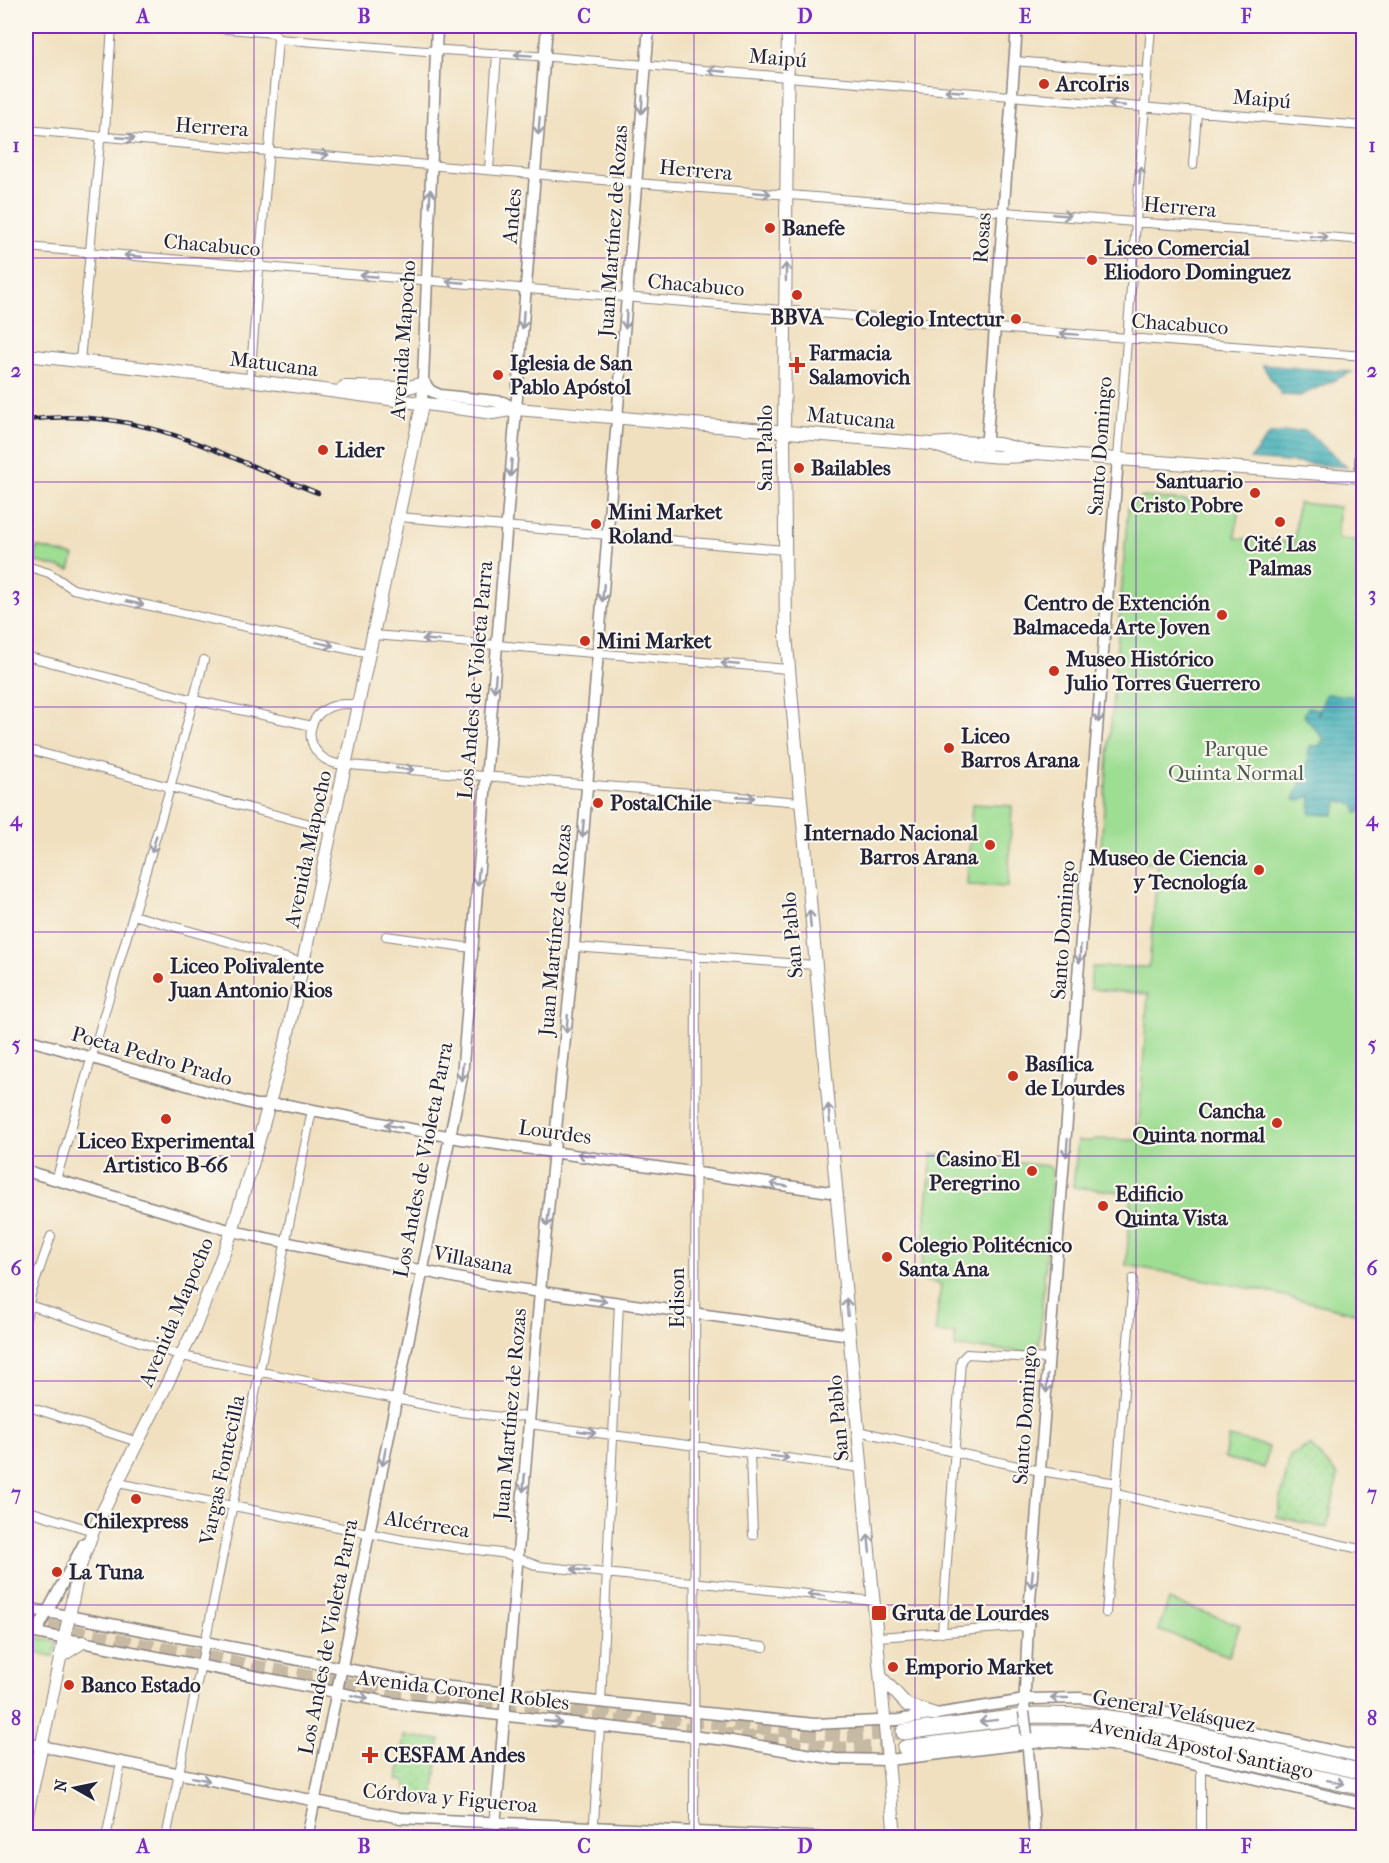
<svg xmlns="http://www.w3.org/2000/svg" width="1389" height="1863" viewBox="0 0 1389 1863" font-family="'IM FELL French Canon',serif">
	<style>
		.grass { fill: url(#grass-dots); stroke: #608067; stroke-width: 1.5 }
		.park { fill: #9ede93; stroke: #608067; stroke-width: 1.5 }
		.water { fill: url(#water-rules); stroke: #306879; stroke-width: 1.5 }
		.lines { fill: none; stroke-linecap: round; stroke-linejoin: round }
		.motorway-tunnel { stroke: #c7baa5; stroke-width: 15; stroke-dasharray: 15 8; stroke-linecap: butt }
		.minor-casing { stroke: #89817e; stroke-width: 10 }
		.tertiary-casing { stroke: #89817e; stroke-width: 13 }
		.secondary-casing { stroke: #89817e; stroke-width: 13 }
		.primary-casing { stroke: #89817e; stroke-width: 14 }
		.motorway-casing { stroke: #89817e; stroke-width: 17 }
		.minor { stroke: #fff; stroke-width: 8 }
		.tertiary { stroke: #fff; stroke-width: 10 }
		.secondary { stroke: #fff; stroke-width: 10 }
		.primary { stroke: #fff; stroke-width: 12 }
		.motorway { stroke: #fff; stroke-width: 15 }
		.rail-casing { stroke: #22223b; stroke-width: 4.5 }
		.rail { stroke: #fbf7ec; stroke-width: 2; stroke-dasharray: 7; stroke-linecap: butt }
		.tertiary-bridge-casing { stroke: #89817e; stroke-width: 13; stroke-linecap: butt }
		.tertiary-bridge { stroke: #fff; stroke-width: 10 }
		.oneway { stroke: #9c9ca7 }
		.grid { fill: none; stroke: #7b2cbf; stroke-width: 1.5; stroke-opacity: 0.55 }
		.poi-dot { fill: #c8321e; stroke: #fbf7ec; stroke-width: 2 }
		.labels { text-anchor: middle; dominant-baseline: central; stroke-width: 4.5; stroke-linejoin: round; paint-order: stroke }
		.street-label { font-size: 21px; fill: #22223b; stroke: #fbf7ec }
		.poi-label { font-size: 21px; font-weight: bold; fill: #22223b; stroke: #fbf7ec; text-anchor: start }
		.park-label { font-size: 21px; fill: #475a55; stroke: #fbf7ec }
		.neatline { fill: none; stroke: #7b2cbf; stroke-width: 2 }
		.grid-label { font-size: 20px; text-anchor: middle; font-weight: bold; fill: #7b2cbf }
	</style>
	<defs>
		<pattern id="grass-dots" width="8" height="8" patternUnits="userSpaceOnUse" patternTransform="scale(1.5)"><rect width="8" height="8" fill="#9ede93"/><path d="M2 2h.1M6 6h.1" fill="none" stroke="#88be80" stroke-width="1.8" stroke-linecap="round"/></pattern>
		<pattern id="water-rules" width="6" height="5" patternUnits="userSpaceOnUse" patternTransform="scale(1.5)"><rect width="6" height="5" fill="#3daeb7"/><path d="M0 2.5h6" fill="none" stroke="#338d96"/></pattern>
	</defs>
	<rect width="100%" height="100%" fill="#fbf7ec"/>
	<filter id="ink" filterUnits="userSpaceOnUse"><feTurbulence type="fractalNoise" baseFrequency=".0167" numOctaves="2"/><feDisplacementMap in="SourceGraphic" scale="12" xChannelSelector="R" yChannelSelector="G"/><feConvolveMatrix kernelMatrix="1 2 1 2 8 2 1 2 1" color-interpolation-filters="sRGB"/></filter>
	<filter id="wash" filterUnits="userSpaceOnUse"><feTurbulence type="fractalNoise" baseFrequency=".008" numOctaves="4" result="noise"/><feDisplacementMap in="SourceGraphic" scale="24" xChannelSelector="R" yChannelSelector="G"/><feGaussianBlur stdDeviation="1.35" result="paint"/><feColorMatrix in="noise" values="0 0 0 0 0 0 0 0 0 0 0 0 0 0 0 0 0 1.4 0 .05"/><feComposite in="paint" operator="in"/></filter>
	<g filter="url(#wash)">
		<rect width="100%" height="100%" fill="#f0e0c0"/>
		<!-- grass -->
		<path class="grass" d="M1310,1445L1338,1476L1327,1528L1277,1517L1290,1456Z
			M404,1736L440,1740L432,1805L413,1803L405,1781L398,1780Z"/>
		<!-- park -->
		<path class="park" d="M1143,497L1239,505L1235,538L1294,543L1298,503L1339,507L1338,539L1364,541L1363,1315L1260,1290L1126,1265L1132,1193L1073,1187L1078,1141H1093L1094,1139L1138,1140L1148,994L1090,989L1092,967H1149L1158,864L1100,858L1128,509L1129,504Z
			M37,547L74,556L70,570L34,561Z
			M972,804L1012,806L1008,887L967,885Z
			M932,1154L1048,1166L1052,1170L1039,1347L1035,1352L955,1347V1334L935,1332L941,1284L920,1280Z
			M1229,1437L1269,1447L1264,1468L1224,1458Z
			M1169,1600L1240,1625L1229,1656L1158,1630Z
			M36,1637L57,1642L54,1657L26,1649Z"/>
		<!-- water -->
		<path class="water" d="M1262,365L1352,372L1300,396L1282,395Z
			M1305,430L1347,467L1250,459L1270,434Z
			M1326,694L1363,697V731L1361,733L1363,736V776L1359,777L1363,778V811L1357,813L1355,806L1339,800L1333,815L1310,814L1311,795L1300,801L1294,800L1310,757L1308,755L1310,746H1319L1324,739L1304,716L1308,707L1318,709V715Z"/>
	</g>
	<g filter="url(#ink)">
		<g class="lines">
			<!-- motorway-tunnel -->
			<path class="motorway-tunnel" d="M26,1623L399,1695L691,1731
				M528,1700L810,1733L849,1735L904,1732
				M718,1734L839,1749L905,1748"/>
			<defs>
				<path id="minor" d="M193,26L274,33L278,39L426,51L444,50L551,57L1364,126
					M1014,61L1147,72
					M26,130L636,183L1364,240
					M1193,165L1197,112
					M489,170L497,53
					M26,247L1009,329L1364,356
					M80,361L100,141L105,131L112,26
					M250,380L278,39
					M1118,458L1151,26
					M399,517L784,550
					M26,566L49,573L73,589L370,654
					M374,635L788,669
					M26,656L194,700L312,726
					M359,705C301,696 297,755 337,764L800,802
					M26,749L333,830
					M133,915L304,963
					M386,936L472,948
					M574,947L814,965
					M56,1180L170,788L204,660
					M26,1304L182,1356L460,1412L502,1417L529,1416
					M26,1319L31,1294L51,1236
					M26,1406L138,1442
					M529,1424L862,1468
					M858,1431L1040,1471L1117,1483
					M750,1454L753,1535
					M118,1483L403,1540L507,1554L538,1566L874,1601
					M1116,1494L1364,1550
					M26,1510L93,1531
					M1106,1613L1133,1279
					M942,1633L961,1360L967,1354L1049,1359
					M878,1637L1028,1626
					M695,1640L764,1647
					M601,1703L619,1303
					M1201,1765V1838
					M106,1838L121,1763
					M166,1838L312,1110
					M593,1838L600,1727
					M694,1838L696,956"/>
				<path id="tertiary" d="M986,450L1017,26
					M26,1039L256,1105H287L462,1139L837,1193
					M26,1171L232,1231L491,1285L850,1335
					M1024,1712L1028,1626L1118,458
					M1027,1736L1035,1838
					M26,1743L401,1818L826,1838
					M307,1838L462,1077L547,26
					M494,1838L540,1292L574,947L649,26
					M892,1838H916"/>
				<path id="secondary" d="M424,383L431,391L440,395L503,402L516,409
					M422,405L437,26
					M1360,477L1364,392
					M26,1608L431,1685L815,1724L898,1720L1031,1699L1080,1698L1140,1707L1364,1758
					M26,1631L391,1703L726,1740L835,1759L889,1760L1051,1741L1110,1745L1364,1804
					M36,1633L84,1543"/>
				<path id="primary" d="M788,26L784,432L786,635L895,1838
					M26,355L256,381L493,413L516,409L931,444L961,442L999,444L1036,453L1364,477
					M344,387L405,388L424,383
					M937,446C961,455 1010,461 1035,453
					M60,1657L83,1642
					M881,1677L907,1705L935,1714
					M26,1819L79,1569L93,1531L193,1332L232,1231L252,1165L286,1042L422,405"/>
				<path id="motorway" d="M904,1732L1036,1715L1094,1716L1151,1724L1364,1772
					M905,1748L1024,1733H1098L1157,1742L1364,1788"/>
			</defs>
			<!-- minor casing -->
			<use href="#minor" class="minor-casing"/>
			<!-- tertiary casing -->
			<use href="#tertiary" class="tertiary-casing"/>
			<!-- secondary casing -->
			<use href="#secondary" class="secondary-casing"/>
			<!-- primary casing -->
			<use href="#primary" class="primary-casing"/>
			<!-- motorway casing -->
			<use href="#motorway" class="motorway-casing"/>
			<!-- minor -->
			<use href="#minor" class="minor"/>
			<!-- tertiary -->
			<use href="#tertiary" class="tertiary"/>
			<!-- secondary -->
			<use href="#secondary" class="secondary"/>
			<!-- primary -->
			<use href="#primary" class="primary"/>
			<!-- motorway -->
			<use href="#motorway" class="motorway"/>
			<defs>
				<path id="rail" d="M26,420C141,405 215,453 318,493"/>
			</defs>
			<!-- rail casing -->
			<use href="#rail" class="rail-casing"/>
			<!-- rail -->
			<use href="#rail" class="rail"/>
			<defs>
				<path id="tertiary-bridge" d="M1024,1712L1027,1735"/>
			</defs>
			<!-- tertiary-bridge casing -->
			<use href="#tertiary-bridge" class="tertiary-bridge-casing"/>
			<!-- tertiary-bridge -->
			<use href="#tertiary-bridge" class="tertiary-bridge"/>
		</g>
		<!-- one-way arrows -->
		<defs><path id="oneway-shaft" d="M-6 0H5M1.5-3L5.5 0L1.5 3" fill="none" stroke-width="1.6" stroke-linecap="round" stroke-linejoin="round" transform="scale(1.5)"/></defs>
		<g class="oneway">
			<use href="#oneway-shaft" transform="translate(523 55) rotate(-176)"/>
			<use href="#oneway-shaft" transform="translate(717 71) rotate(-175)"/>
			<use href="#oneway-shaft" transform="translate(954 91) rotate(-175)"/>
			<use href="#oneway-shaft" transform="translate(642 105) rotate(94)"/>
			<use href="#oneway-shaft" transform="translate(1117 105) rotate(-175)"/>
			<use href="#oneway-shaft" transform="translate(539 126) rotate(95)"/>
			<use href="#oneway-shaft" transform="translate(126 138) rotate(5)"/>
			<use href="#oneway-shaft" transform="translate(320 154) rotate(6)"/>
			<use href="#oneway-shaft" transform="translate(1140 175) rotate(-86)"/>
			<use href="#oneway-shaft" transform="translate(762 193) rotate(5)"/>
			<use href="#oneway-shaft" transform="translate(430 198) rotate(-88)"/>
			<use href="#oneway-shaft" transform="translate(1062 215) rotate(5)"/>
			<use href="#oneway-shaft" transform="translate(1319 237) rotate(5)"/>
			<use href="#oneway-shaft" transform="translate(133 256) rotate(-175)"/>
			<use href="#oneway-shaft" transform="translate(786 272) rotate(-89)"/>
			<use href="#oneway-shaft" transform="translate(369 276) rotate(-175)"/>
			<use href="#oneway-shaft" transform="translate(455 282) rotate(-175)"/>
			<use href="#oneway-shaft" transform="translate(523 320) rotate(94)"/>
			<use href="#oneway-shaft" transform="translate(626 320) rotate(94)"/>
			<use href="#oneway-shaft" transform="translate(1069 334) rotate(-176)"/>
			<use href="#oneway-shaft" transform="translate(511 468) rotate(94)"/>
			<use href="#oneway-shaft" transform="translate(603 593) rotate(95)"/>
			<use href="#oneway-shaft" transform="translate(135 603) rotate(12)"/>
			<use href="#oneway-shaft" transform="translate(431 640) rotate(-175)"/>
			<use href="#oneway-shaft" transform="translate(325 644) rotate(12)"/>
			<use href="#oneway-shaft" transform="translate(730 664) rotate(-175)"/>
			<use href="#oneway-shaft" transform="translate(495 683) rotate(95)"/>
			<use href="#oneway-shaft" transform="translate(1099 714) rotate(95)"/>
			<use href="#oneway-shaft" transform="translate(405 769) rotate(5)"/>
			<use href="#oneway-shaft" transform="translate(746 797) rotate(5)"/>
			<use href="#oneway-shaft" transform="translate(583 829) rotate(95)"/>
			<use href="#oneway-shaft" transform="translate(154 844) rotate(106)"/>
			<use href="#oneway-shaft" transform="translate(478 877) rotate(95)"/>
			<use href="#oneway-shaft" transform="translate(810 919) rotate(-95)"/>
			<use href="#oneway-shaft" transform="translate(1080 954) rotate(94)"/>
			<use href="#oneway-shaft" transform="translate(567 1024) rotate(95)"/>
			<use href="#oneway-shaft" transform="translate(462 1072) rotate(96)"/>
			<use href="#oneway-shaft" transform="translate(829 1113) rotate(-96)"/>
			<use href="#oneway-shaft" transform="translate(393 1126) rotate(-169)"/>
			<use href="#oneway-shaft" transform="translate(1067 1148) rotate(94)"/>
			<use href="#oneway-shaft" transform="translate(586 1155) rotate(-171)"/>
			<use href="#oneway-shaft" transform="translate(779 1185) rotate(-171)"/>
			<use href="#oneway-shaft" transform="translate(548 1218) rotate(97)"/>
			<use href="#oneway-shaft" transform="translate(598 1300) rotate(8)"/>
			<use href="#oneway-shaft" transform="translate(847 1307) rotate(-95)"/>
			<use href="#oneway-shaft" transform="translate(1047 1384) rotate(94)"/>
			<use href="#oneway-shaft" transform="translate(587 1432) rotate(8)"/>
			<use href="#oneway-shaft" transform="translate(384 1457) rotate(101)"/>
			<use href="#oneway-shaft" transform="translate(780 1457) rotate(7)"/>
			<use href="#oneway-shaft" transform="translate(524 1483) rotate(95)"/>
			<use href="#oneway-shaft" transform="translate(869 1543) rotate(-95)"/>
			<use href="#oneway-shaft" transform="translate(580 1570) rotate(-174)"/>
			<use href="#oneway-shaft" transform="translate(1032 1579) rotate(95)"/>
			<use href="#oneway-shaft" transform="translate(816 1595) rotate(-174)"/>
			<use href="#oneway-shaft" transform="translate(360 1697) rotate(11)"/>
			<use href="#oneway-shaft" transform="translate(1059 1698) rotate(-180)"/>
			<use href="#oneway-shaft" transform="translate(988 1721) rotate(173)"/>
			<use href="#oneway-shaft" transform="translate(553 1722) rotate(6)"/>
			<use href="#oneway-shaft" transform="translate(201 1779) rotate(11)"/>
			<use href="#oneway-shaft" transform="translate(1336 1782) rotate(12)"/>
		</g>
	</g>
	<!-- grid -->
	<path class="grid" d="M254,26V1838M474,26V1838M694,26V1838M915,26V1838M1136,26V1838M26,258H1364M26,482H1364M26,707H1364M26,932H1364M26,1156H1364M26,1381H1364M26,1605H1364"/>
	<!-- markers -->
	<g class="poi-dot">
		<circle cx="1044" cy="84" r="6"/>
		<circle cx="770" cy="228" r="6"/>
		<circle cx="1092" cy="260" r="6"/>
		<circle cx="797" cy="295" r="6"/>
		<circle cx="1016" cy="319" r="6"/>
		<path d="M794 356h6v6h6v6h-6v6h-6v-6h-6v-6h6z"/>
		<circle cx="498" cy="375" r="6"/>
		<circle cx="323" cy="450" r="6"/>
		<circle cx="799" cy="468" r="6"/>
		<circle cx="1255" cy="493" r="6"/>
		<circle cx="1280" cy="522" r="6"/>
		<circle cx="596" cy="524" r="6"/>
		<circle cx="1222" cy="615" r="6"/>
		<circle cx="585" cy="641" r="6"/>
		<circle cx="1054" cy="671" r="6"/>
		<circle cx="949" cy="748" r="6"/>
		<circle cx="598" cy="803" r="6"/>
		<circle cx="990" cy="845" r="6"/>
		<circle cx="1259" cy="870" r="6"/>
		<circle cx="158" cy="978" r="6"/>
		<circle cx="1013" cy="1076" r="6"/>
		<circle cx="166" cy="1119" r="6"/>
		<circle cx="1277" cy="1123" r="6"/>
		<circle cx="1032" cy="1171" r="6"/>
		<circle cx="1103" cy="1206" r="6"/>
		<circle cx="887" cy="1257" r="6"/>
		<circle cx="136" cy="1499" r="6"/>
		<circle cx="57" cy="1572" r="6"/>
		<rect x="871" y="1605" width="16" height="16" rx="3"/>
		<circle cx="893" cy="1667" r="6"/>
		<circle cx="69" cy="1685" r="6"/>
		<path d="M367 1746h6v6h6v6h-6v6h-6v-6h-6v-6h6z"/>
	</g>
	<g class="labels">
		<!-- street labels -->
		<g class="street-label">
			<text transform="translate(778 58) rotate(5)">Maipú</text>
			<text transform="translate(1262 99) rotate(5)">Maipú</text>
			<text transform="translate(212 127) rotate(4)">Herrera</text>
			<text transform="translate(696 170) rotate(5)">Herrera</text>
			<text transform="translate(1180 207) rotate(5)">Herrera</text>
			<text transform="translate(512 216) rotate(-85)">Andes</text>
			<text transform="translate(613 231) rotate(-86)">Juan Martínez de Rozas</text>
			<text transform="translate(982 238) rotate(-86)">Rosas</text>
			<text transform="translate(212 245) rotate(5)">Chacabuco</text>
			<text transform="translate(696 285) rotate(5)">Chacabuco</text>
			<text transform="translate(1180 324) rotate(4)">Chacabuco</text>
			<text transform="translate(403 340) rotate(-86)">Avenida Mapocho</text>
			<text transform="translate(274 364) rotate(7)">Matucana</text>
			<text transform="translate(851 418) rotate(5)">Matucana</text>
			<text transform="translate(1100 446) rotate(-86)">Santo Domingo</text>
			<text transform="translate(765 448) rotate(-90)">San Pablo</text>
			<text transform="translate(475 680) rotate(-85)">Los Andes de Violeta Parra</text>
			<text transform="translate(308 849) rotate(-78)">Avenida Mapocho</text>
			<text transform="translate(555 930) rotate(-85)">Juan Martínez de Rozas</text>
			<text transform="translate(1063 930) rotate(-86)">Santo Domingo</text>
			<text transform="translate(792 935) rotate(-95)">San Pablo</text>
			<text transform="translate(152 1056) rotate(16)">Poeta Pedro Prado</text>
			<text transform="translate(555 1132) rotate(8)">Lourdes</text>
			<text transform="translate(423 1160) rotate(-79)">Los Andes de Violeta Parra</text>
			<text transform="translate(473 1260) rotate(11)">Villasana</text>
			<text transform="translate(677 1298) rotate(-90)">Edison</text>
			<text transform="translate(176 1312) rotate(-67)">Avenida Mapocho</text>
			<text transform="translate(510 1414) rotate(-85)">Juan Martínez de Rozas</text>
			<text transform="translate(1025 1415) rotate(-86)">Santo Domingo</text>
			<text transform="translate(838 1418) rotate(-95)">San Pablo</text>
			<text transform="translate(222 1470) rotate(-78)">Vargas Fontecilla</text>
			<text transform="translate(427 1524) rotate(9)">Alcérreca</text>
			<text transform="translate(328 1637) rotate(-79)">Los Andes de Violeta Parra</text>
			<text transform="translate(463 1690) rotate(7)">Avenida Coronel Robles</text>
			<text transform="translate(1174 1711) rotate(10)">General Velásquez</text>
			<text transform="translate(1202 1748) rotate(12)">Avenida Apostol Santiago</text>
			<text transform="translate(450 1798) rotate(5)">Córdova y Figueroa</text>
		</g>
		<!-- poi labels -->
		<g class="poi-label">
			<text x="1056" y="84">ArcoIris</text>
			<text x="782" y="228">Banefe</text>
			<text x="1104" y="248">Liceo Comercial<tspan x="1104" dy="24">Eliodoro Dominguez</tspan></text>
			<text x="797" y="317" text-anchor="middle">BBVA</text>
			<text x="1004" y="319" text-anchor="end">Colegio Intectur</text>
			<text x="809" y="353">Farmacia<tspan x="809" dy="24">Salamovich</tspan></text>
			<text x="510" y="363">Iglesia de San<tspan x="510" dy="24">Pablo Apóstol</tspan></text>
			<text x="335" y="450">Lider</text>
			<text x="811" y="468">Bailables</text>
			<text x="1243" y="481" text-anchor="end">Santuario<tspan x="1243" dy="24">Cristo Pobre</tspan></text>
			<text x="608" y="512">Mini Market<tspan x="608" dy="24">Roland</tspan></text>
			<text x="1280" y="544" text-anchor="middle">Cité Las<tspan x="1280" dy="24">Palmas</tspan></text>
			<text x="1210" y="603" text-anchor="end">Centro de Extención<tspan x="1210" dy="24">Balmaceda Arte Joven</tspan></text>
			<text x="597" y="641">Mini Market</text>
			<text x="1066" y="659">Museo Histórico<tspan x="1066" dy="24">Julio Torres Guerrero</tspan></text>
			<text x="961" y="736">Liceo<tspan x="961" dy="24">Barros Arana</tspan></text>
			<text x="610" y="803">PostalChile</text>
			<text x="978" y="833" text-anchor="end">Internado Nacional<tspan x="978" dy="24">Barros Arana</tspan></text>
			<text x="1247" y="858" text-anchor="end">Museo de Ciencia<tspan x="1247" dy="24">y Tecnología</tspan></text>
			<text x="170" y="966">Liceo Polivalente<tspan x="170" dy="24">Juan Antonio Rios</tspan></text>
			<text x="1025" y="1064">Basílica<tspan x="1025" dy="24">de Lourdes</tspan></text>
			<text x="1265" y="1111" text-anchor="end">Cancha<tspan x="1265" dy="24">Quinta normal</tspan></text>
			<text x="166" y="1141" text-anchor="middle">Liceo Experimental<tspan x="166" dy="24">Artistico B-66</tspan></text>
			<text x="1020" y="1159" text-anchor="end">Casino El<tspan x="1020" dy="24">Peregrino</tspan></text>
			<text x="1115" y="1194">Edificio<tspan x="1115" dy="24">Quinta Vista</tspan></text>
			<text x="899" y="1245">Colegio Politécnico<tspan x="899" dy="24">Santa Ana</tspan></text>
			<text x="136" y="1521" text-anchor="middle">Chilexpress</text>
			<text x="69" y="1572">La Tuna</text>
			<text x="892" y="1613">Gruta de Lourdes</text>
			<text x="905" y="1667">Emporio Market</text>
			<text x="81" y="1685">Banco Estado</text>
			<text x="384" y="1755">CESFAM Andes</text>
		</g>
		<!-- park labels -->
		<g class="park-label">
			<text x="1236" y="749">Parque<tspan x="1236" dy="24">Quinta Normal</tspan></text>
		</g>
	</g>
	<!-- margin -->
	<rect width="1389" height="1863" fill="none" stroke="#fbf7ec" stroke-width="66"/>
	<!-- north arrow -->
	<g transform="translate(75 1788) rotate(279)" stroke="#fbf7ec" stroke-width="4.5" paint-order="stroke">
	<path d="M0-4.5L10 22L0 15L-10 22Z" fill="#22223b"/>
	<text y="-9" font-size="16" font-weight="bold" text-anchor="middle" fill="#22223b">N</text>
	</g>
	<rect x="33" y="33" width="1323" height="1797" class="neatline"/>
	<g class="grid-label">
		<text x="143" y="23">A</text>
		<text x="364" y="23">B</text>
		<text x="584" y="23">C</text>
		<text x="805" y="23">D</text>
		<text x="1025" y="23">E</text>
		<text x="1246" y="23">F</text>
		<text x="16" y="152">1</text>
		<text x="1372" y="152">1</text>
		<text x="16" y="377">2</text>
		<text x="1372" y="377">2</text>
		<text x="16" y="601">3</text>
		<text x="1372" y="601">3</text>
		<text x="16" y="826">4</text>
		<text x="1372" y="826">4</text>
		<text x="16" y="1051">5</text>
		<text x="1372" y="1051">5</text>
		<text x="16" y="1275">6</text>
		<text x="1372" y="1275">6</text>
		<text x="16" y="1500">7</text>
		<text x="1372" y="1500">7</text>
		<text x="16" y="1725">8</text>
		<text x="1372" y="1725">8</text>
		<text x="143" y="1853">A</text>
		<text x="364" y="1853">B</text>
		<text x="584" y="1853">C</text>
		<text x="805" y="1853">D</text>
		<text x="1025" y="1853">E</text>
		<text x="1246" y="1853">F</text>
	</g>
</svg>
